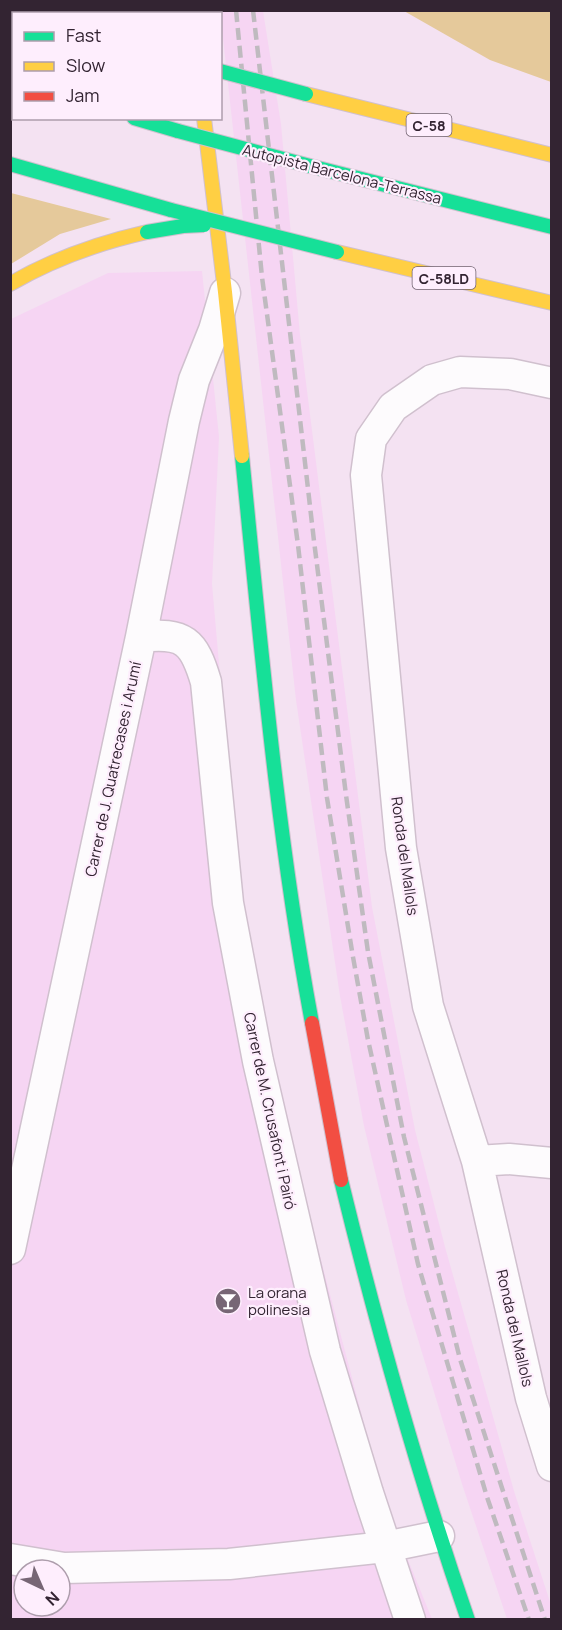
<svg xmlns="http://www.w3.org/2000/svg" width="562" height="1630" viewBox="0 0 562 1630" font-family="Manrope,sans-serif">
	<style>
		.built { fill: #f6d5f3; fill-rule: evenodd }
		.green { fill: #e5c99b }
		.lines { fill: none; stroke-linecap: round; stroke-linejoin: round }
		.street-casing { stroke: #d0c0ce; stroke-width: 33 }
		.fast-casing { stroke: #d0c0ce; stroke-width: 16 }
		.slow-casing { stroke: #d0c0ce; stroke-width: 16 }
		.jam-casing { stroke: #d0c0ce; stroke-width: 16 }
		.street { stroke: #fdfbfd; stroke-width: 30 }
		.fast { stroke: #16e098; stroke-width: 14 }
		.slow { stroke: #ffcf43; stroke-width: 14 }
		.jam { stroke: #f24e42; stroke-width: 14 }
		.rail { stroke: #bfbabf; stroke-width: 4.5; stroke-dasharray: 12 6; stroke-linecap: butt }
		.fast-bridge-casing { stroke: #d0c0ce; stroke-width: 16; stroke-linecap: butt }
		.fast-bridge { stroke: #16e098; stroke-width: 14 }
		.labels { text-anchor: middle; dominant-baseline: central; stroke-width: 4.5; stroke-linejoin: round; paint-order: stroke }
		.shield { fill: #feeefd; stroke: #70616f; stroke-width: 1.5 }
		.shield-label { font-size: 14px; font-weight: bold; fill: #332432 }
		.street-label { font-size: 15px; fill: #332432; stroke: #feeefd }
		.poi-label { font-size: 15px; fill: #332432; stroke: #feeefd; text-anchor: start }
	</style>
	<rect width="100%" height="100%" fill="#f4e2f2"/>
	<!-- built -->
	<path class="built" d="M220,11H263L281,124L300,335L372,907L415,1130L445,1247L514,1491L551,1605V1619H507L462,1484L406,1300L364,1126L340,996L296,700Z
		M202,271L219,437L212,584L241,914L307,1207L385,1503L432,1619L11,1620V319L108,273ZM24,1570H60V1606H24Z"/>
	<!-- green -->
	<path class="green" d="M404,11H551V82L490,60Z
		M11,193L111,219L60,234L11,264Z"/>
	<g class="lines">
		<defs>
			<path id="street" d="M552,383L510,374L460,372L432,380L393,407L371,439L366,475L401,848L428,1006L477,1161L531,1398L552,1466
				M141,637C184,632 194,641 206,682L228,903L258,1061L325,1351L368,1493L410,1620
				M477,1161L509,1159L552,1163
				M10,1249L141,637L184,421L194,380L214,330L225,293
				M10,1559L64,1568L229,1564L385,1547L439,1536"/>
			<path id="fast" d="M191,10L192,14
				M10,13L14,14
				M10,83L14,84
				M134,118L178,131
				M10,164L171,210
				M310,166L552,227
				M242,456C261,646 277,836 312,1023
				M341,1180C377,1328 418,1475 468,1620"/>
			<path id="slow" d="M306,94L552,155
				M204,118L225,292L242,456
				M337,252L552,303
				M10,284C53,259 98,243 147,232"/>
			<path id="jam" d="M312,1023L341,1180"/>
		</defs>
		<!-- street casing -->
		<use href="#street" class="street-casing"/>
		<!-- fast casing -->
		<use href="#fast" class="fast-casing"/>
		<!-- slow casing -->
		<use href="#slow" class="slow-casing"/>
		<!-- jam casing -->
		<use href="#jam" class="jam-casing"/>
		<!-- street -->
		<use href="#street" class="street"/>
		<!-- fast -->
		<use href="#fast" class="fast"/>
		<!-- slow -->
		<use href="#slow" class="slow"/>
		<!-- jam -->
		<use href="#jam" class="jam"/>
		<!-- rail -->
		<path class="rail" d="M236,10L262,277L298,545L327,798L353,957L368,1040L418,1264L487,1497L529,1620
			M253,10L314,541L346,795L368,952L404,1137L460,1359L545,1620"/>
		<defs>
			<path id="fast-bridge" d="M220,71L306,94
				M178,131L310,166
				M171,210L337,252
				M147,232L183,226L204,225"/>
		</defs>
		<!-- fast-bridge casing -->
		<use href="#fast-bridge" class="fast-bridge-casing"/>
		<!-- fast-bridge -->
		<use href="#fast-bridge" class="fast-bridge"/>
	</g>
	<!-- icons -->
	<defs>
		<symbol id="bar-disc" viewBox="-11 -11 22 22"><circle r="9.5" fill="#776675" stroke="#feeefd"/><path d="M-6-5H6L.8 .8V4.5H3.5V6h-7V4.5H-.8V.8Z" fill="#fff"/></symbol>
	</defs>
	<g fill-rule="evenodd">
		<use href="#bar-disc" x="213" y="1286" width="30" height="30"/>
	</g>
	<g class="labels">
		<!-- shield labels -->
		<g class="shield">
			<rect x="406.5" y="114" width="45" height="22" rx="4.5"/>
			<rect x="412.5" y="267" width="63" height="22" rx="4.5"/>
		</g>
		<g class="shield-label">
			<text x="429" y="125">C-58</text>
			<text x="444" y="278">C-58LD</text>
		</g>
		<!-- street labels -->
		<g class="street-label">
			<text transform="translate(342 174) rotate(14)">Autopista Barcelona-Terrassa</text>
			<text transform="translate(113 769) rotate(-78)">Carrer de J. Quatrecases i Arumí</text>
			<text transform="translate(405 856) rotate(82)">Ronda del Mallols</text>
			<text transform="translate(270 1111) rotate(78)">Carrer de M. Crusafont i Pairó</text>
			<text transform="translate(515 1328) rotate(77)">Ronda del Mallols</text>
		</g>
		<!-- poi labels -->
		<g class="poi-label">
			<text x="248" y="1292">La orana<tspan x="248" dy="17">polinesia</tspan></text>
		</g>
	</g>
	<!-- border -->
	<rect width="562" height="1630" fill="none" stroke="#332432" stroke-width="24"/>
	<!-- legend -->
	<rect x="12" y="12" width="210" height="108" fill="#feeefd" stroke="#ad9dac" stroke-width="1.5"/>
	<rect x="24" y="32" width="30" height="9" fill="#16e098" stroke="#ad9dac" stroke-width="1.5"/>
	<text x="66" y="42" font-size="18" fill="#332432">Fast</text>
	<rect x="24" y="62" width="30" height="9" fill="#ffcf43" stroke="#ad9dac" stroke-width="1.5"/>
	<text x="66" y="72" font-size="18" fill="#332432">Slow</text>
	<rect x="24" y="92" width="30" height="9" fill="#f24e42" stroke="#ad9dac" stroke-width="1.5"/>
	<text x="66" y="102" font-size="18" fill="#332432">Jam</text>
	<!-- north arrow -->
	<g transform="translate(42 1588) rotate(136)"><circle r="28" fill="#feeefd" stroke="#ad9dac" stroke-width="1.5"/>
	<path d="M0-4.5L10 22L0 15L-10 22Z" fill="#776675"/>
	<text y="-9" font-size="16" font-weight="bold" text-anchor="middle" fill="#332432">N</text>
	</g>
</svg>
